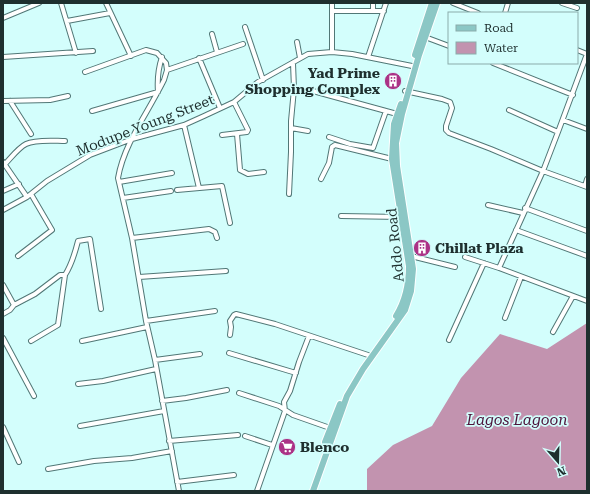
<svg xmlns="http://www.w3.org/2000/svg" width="590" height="494" viewBox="0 0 590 494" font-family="'Roboto Serif',serif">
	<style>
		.water { fill: #c293af }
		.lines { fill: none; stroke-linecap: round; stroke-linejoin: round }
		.street-casing { stroke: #517776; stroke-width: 6 }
		.primary-casing { stroke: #fff; stroke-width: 8 }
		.street { stroke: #fff; stroke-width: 4 }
		.primary { stroke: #8bc7c5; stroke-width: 6 }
		.labels { text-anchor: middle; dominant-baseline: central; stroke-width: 3.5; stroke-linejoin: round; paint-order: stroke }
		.poi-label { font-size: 14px; font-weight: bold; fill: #1e2f2e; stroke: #d3fefc; text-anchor: start }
		.street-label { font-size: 14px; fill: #1e2f2e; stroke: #d3fefc }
		.water-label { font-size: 15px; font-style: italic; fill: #4d143b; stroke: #d3fefc }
	</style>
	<rect width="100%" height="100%" fill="#d3fefc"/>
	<!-- water -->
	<path class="water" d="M587,323V491H367V469L393,445L432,426L461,378L500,334L547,349Z"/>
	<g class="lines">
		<defs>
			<path id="street" d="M61,3L76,53
				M106,3L131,56
				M332,3V52
				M453,3L478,13
				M562,3L577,8
				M373,10V3
				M332,11H384
				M505,13L508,3
				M3,18L39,3
				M67,21L110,13
				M245,27L263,80
				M212,34L217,52
				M425,37L449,46
				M297,42L300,58
				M577,50L587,54
				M3,57L93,51
				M368,57L386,3
				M199,58L220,108
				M493,63L573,95
				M167,70L243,44
				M85,72L146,50L157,53L166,63L167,70L164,80C149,111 124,143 118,178L132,238L146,321L155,360L179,491
				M313,91L397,114
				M405,91L442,99L450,102L452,108L446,126V130L449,133L491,149L543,171L587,187
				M3,101L50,100L68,96
				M10,101L31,134
				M509,110L558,132L587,54
				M92,111L158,92C157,79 158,69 162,57
				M563,120L587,129
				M184,125L199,188
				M291,128L308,131
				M558,132L543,171L499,268L587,301
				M237,134L240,170L248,174L264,172
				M222,135L247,132L248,130L234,102
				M329,137L350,144L373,148L386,111
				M3,162L27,197
				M5,164C11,158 18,148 26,144C36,139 55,141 65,141
				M321,179L329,163L332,147L335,145L392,159
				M119,182L172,173
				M585,186L587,179
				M177,190L222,186L230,223
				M3,191L19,184
				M289,194L291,152V121L294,89L293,63
				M123,198L171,191
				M488,205L523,213
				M525,208L587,231
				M3,210L27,197L47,181L90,155L132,139L184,125L204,116L234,102L258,82L308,54L332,52L352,54L412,66
				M341,216L401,217
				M516,230L587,256
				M132,238L209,229L215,232L217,238
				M18,256L52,230L31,194
				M411,256L455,267
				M465,257L499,268
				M65,275C72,264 75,253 78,241L90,239L101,309
				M139,277L226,271
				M3,285L14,305
				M3,314L10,310L14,305L35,294L60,275H65L58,325L31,341
				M505,318L521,277
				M146,321L215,311
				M553,332L573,296
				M230,335L231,327L230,321L234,315L236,314L275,324L368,355
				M3,338L34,396
				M449,340L484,263
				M82,341L147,327
				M229,353L296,373
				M155,360L200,354
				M78,384L103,381L156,369
				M239,393L279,406L293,415L330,428
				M162,401L186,398L227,390
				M80,426L164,411
				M3,427L19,462
				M245,436L272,445
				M169,441L238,435
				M48,469L94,461L132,458L172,451
				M177,482L234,475
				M257,491L285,411L284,402L290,391L299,362L309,336"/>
			<path id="primary" d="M415,55L432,3
				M396,316C406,300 409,284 409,266L392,159L394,124L401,104
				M325,442L340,404
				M313,491L347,396L363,369L405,310L411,291L413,269L397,166L396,143L402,114L419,55L437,3"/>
		</defs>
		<!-- street casing -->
		<use href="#street" class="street-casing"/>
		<!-- primary casing -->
		<use href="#primary" class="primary-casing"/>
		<!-- street -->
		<use href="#street" class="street"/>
		<!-- primary -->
		<use href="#primary" class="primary"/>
	</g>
	<!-- icons -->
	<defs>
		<symbol id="building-disc" viewBox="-11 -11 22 22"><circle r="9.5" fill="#ab3286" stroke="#d3fefc"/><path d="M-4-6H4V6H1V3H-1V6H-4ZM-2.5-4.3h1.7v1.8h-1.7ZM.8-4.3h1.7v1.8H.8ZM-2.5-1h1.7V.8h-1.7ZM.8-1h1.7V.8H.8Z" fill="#fff"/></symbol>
		<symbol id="supermarket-disc" viewBox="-11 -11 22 22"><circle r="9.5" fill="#ab3286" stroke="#d3fefc"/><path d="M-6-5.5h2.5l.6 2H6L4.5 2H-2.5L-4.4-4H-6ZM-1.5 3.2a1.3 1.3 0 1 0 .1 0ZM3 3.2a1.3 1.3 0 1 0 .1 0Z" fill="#fff"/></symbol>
	</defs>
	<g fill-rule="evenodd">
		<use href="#building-disc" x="383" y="71" width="20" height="20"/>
		<use href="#building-disc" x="412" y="238" width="20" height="20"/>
		<use href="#supermarket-disc" x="277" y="437" width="20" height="20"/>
	</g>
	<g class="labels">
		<!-- poi labels -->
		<g class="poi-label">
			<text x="380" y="73" text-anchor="end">Yad Prime<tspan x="380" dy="16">Shopping Complex</tspan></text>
			<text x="435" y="248">Chillat Plaza</text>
			<text x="300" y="447">Blenco</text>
		</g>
		<!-- street labels -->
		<g class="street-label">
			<text transform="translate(145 125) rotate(-21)">Modupe Young Street</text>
			<text transform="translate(395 245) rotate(-96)">Addo Road</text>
		</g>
		<!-- water labels -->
		<g class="water-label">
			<text x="517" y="420">Lagos Lagoon</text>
		</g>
	</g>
	<!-- border -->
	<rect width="590" height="494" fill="none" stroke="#1e2f2e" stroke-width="8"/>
	<!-- legend -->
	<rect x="448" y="12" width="130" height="52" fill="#d3fefc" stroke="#8babaa"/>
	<rect x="456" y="25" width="20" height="6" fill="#8bc7c5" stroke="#8babaa"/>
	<text x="484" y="32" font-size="12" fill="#1e2f2e">Road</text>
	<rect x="456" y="42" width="20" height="12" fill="#c293af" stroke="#8babaa"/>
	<text x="484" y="52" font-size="12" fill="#1e2f2e">Water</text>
	<!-- north arrow -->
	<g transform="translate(558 462) rotate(160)" stroke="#d3fefc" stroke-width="3" paint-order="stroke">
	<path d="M0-3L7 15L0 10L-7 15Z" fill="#1e2f2e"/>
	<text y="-6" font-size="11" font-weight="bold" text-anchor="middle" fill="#1e2f2e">N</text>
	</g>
</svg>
